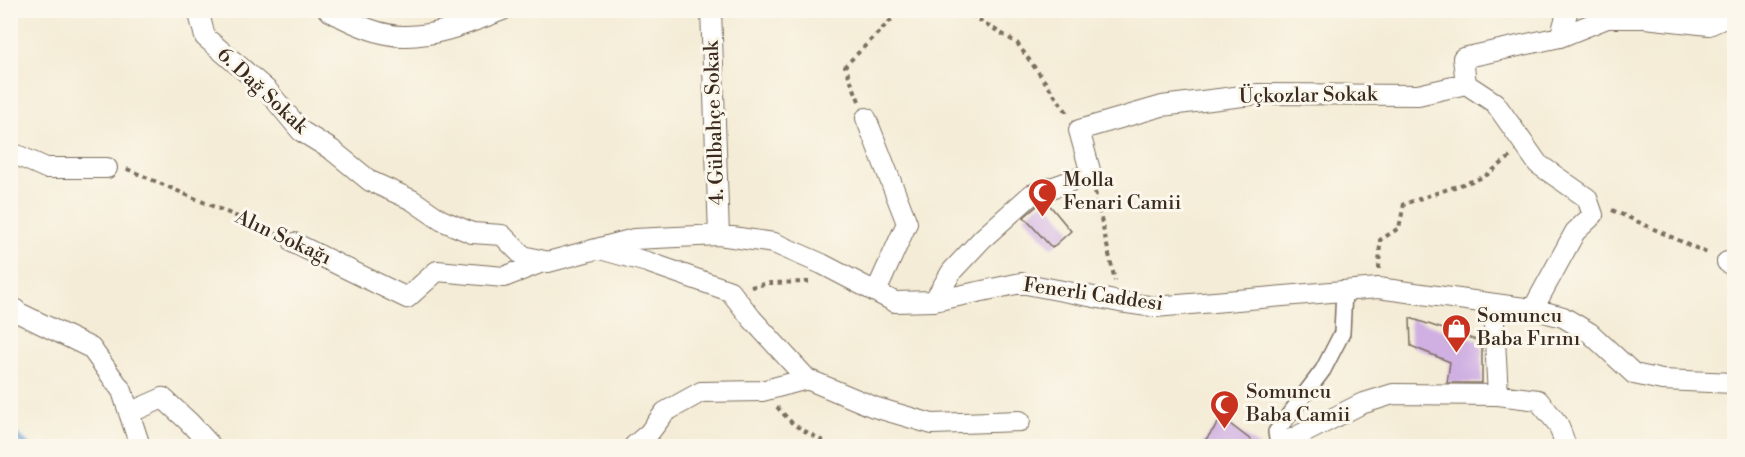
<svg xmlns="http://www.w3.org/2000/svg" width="1745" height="457" viewBox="0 0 1745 457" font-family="'Libre Bodoni',serif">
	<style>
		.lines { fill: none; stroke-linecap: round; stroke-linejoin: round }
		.stream { stroke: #659fd5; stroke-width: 7 }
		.building { fill: #d0b0e2 }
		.pedestrian-casing { stroke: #7c6e5e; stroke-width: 18 }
		.minor-casing { stroke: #7c6e5e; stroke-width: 22 }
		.path { stroke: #7c6e5e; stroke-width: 4; stroke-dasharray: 4.5 4.5; stroke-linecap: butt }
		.pedestrian { stroke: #fff; stroke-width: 15 }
		.minor { stroke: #fff; stroke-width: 20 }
		.labels { text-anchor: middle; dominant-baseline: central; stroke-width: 6; stroke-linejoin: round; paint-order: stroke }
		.street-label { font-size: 20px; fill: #3b2a1e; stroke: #fbf7ec }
		.poi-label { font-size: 20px; fill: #3b2a1e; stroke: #fbf7ec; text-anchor: start }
	</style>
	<rect width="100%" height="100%" fill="#fbf7ec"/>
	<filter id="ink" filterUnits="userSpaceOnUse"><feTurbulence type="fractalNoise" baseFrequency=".0167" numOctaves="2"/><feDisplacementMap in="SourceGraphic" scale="12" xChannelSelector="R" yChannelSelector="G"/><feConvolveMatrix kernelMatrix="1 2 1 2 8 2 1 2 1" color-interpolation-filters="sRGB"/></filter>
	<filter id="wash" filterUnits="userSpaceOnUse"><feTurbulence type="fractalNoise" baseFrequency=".008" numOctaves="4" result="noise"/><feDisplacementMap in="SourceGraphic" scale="24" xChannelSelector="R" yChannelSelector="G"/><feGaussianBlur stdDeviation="1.35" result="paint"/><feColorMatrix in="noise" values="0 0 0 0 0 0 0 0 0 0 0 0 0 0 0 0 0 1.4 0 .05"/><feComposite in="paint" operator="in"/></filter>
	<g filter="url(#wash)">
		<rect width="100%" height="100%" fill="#f4ecd6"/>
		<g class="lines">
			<!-- stream -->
			<path class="stream" d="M10,431L27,446"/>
		</g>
		<g id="blocks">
			<!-- building -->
			<path class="building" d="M1047,202L1071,231L1052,248L1024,217L1037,206Z
				M1410,318L1482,342V383H1447L1450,362L1411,346Z
				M1222,418L1260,447H1200Z"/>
		</g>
	</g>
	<g filter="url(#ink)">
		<use href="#blocks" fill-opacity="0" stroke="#7c6e5e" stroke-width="1.5"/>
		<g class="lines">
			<defs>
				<path id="pedestrian" d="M1278,446L1276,432L1323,370L1342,333L1344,290"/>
				<path id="minor" d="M198,10L205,37L267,90L301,131L332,150L370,181L412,200L441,220L472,233L502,235L523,256L548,262L634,239L719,235L774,243L822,264L895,302L934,301L1021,283L1120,302L1155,307L1378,288L1533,309L1575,232L1593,215L1587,198L1538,164L1495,103L1466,84
					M328,10C348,21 380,36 403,36C437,37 471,22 503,10
					M711,10L719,235
					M1560,37L1607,18H1645L1709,25L1727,17L1731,10
					M1466,84L1463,58L1560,37L1568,10
					M866,118L907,223L876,292
					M10,152L46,168H107
					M294,243L407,298L437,271L504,277L545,261
					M600,249L647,262L730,291L752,319L807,379L874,407L932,424L1020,421
					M1727,262L1734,267
					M934,301L952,271L982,239L1031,195L1091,174L1079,130L1162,106L1259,94L1418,95L1466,84
					M1493,304L1498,395L1538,400L1558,424L1566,446
					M10,305L19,313L91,348L122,391L140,446
					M1533,309L1563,317L1590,333L1634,374L1662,380L1734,383
					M129,413L163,398L189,422L211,446
					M634,446L649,433L665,412L701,392L762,391L807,379
					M1278,446L1361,404L1393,394L1498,395"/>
			</defs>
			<!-- pedestrian casing -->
			<use href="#pedestrian" class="pedestrian-casing"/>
			<!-- minor casing -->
			<use href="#minor" class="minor-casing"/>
			<!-- path -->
			<path class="path" d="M963,10L1017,43L1069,115
				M859,101L845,66L901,10
				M127,169L277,234
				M1095,192L1115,281
				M1612,210L1709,254
				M1379,269L1380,240L1399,228L1404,204L1484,177L1510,157
				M751,287L769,283L809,282
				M777,407L794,425L832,446"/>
			<!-- pedestrian -->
			<use href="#pedestrian" class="pedestrian"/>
			<!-- minor -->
			<use href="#minor" class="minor"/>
		</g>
	</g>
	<!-- icons -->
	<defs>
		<symbol id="mosque-pin" viewBox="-11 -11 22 30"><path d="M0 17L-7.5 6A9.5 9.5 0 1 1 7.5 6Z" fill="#c8321e" stroke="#fbf7ec"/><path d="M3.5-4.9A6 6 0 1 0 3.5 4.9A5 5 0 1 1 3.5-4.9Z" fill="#fff"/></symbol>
		<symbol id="shop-pin" viewBox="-11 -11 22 30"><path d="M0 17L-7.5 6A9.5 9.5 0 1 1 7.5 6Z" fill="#c8321e" stroke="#fbf7ec"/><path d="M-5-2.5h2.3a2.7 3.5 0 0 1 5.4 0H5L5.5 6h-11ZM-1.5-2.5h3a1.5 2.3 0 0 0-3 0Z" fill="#fff"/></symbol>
	</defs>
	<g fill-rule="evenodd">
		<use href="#mosque-pin" x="1026" y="176" width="33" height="45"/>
		<use href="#shop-pin" x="1440" y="312" width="33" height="45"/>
		<use href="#mosque-pin" x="1208" y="388" width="33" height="45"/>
	</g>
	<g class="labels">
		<!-- street labels -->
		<g class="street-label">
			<text transform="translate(262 91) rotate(43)">6. Dağ Sokak</text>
			<text transform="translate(1308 96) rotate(-1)">Üçkozlar Sokak</text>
			<text transform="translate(715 123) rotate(-92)">4. Gülbahçe Sokak</text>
			<text transform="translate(283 238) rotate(25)">Alın Sokağı</text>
			<text transform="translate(1093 295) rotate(8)">Fenerli Caddesi</text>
		</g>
		<!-- poi labels -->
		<g class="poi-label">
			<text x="1063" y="180">Molla<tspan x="1063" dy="23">Fenari Camii</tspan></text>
			<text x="1477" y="316">Somuncu<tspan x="1477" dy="23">Baba Fırını</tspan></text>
			<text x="1246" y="392">Somuncu<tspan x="1246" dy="23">Baba Camii</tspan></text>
		</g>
	</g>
	<!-- margin -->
	<rect width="1745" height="457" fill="none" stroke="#fbf7ec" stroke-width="36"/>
</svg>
